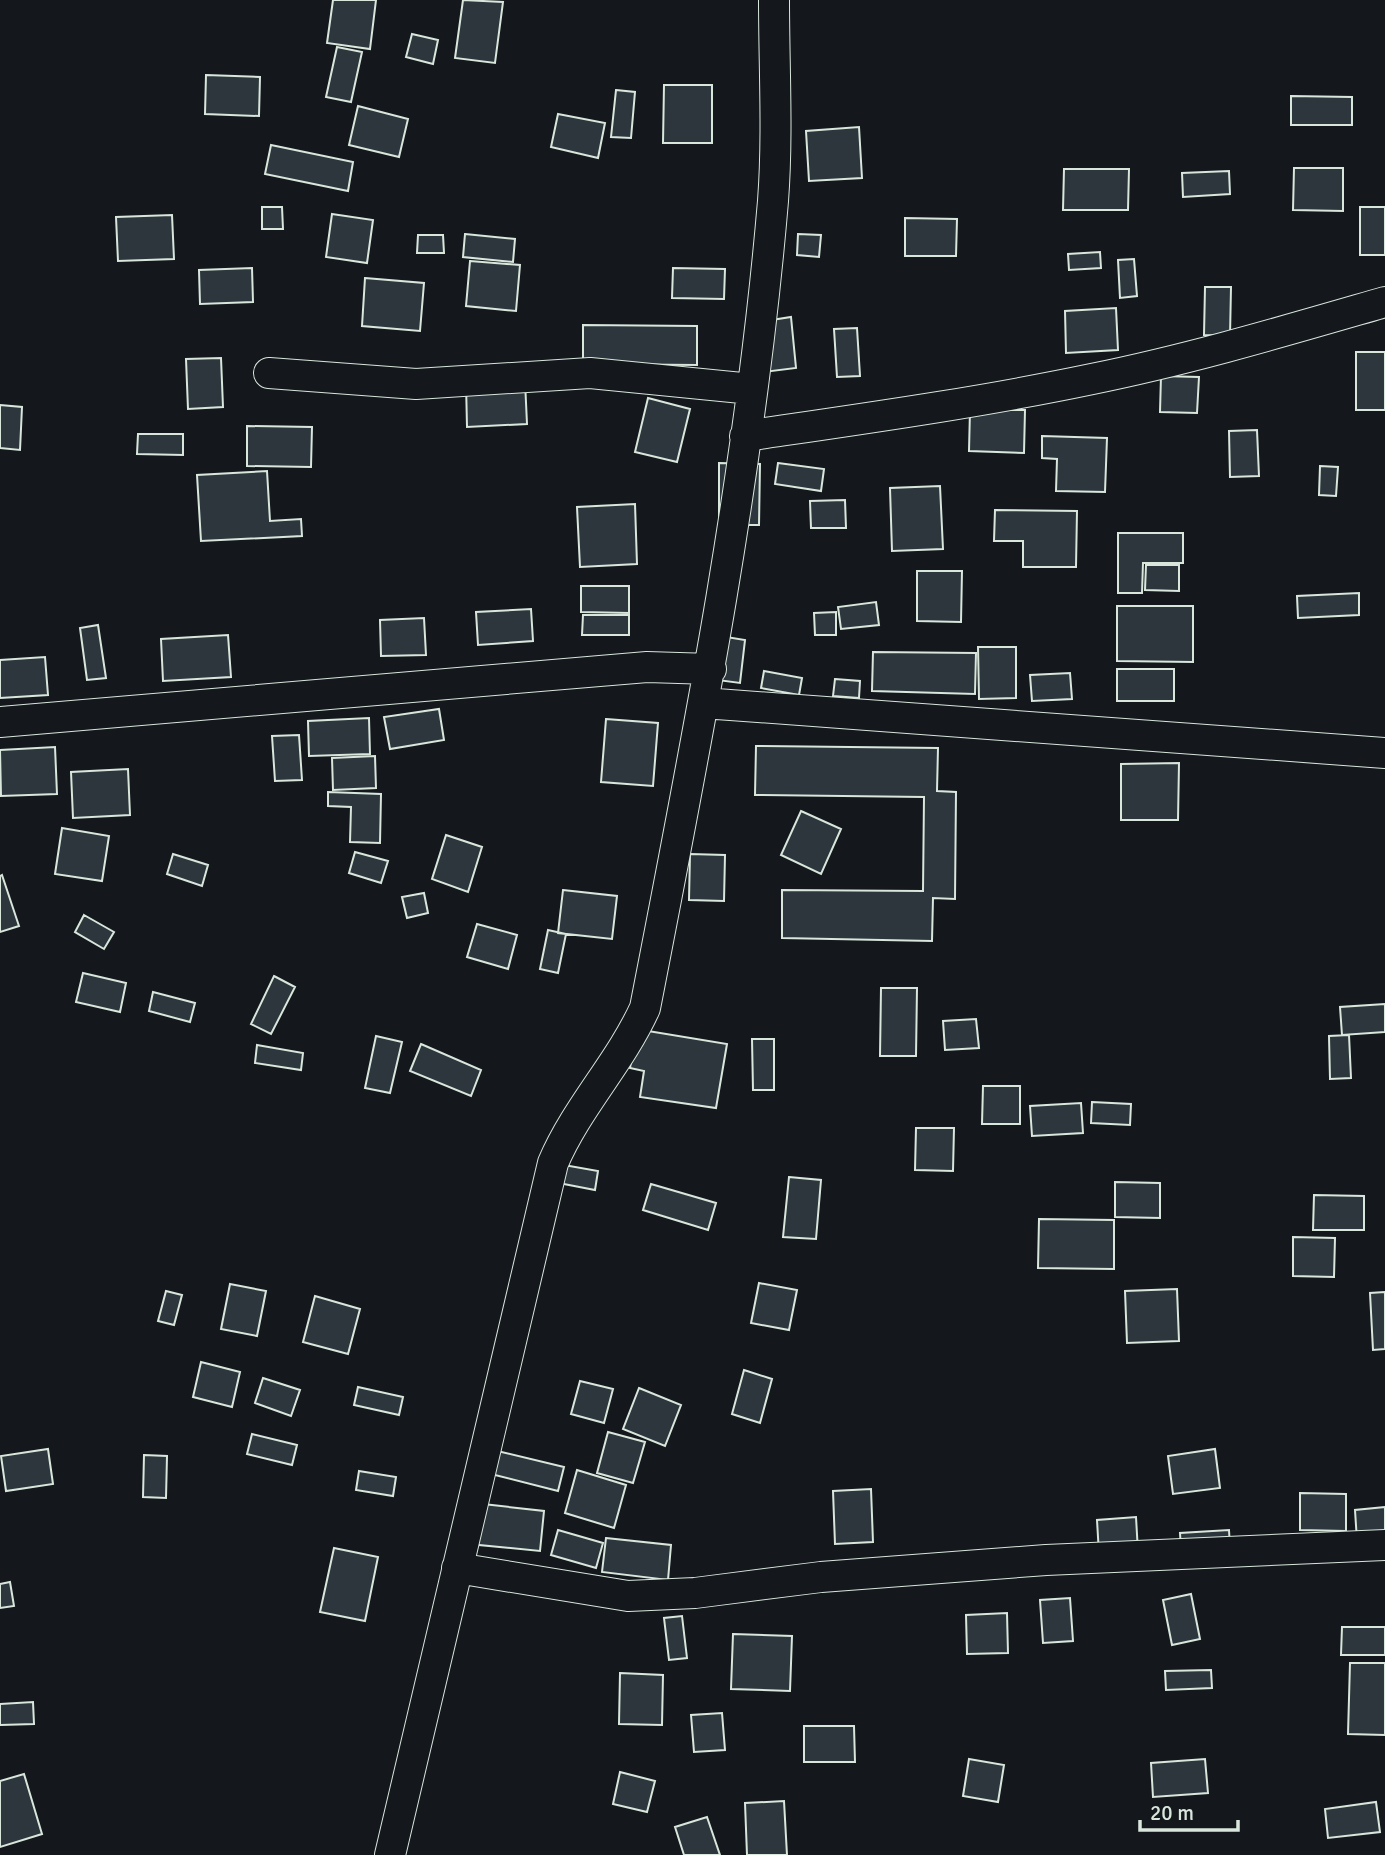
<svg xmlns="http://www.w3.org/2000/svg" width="1385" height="1855" viewBox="0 0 1385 1855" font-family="Signika,sans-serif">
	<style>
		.building { fill: #2c363c; stroke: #d8e6dc; stroke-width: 2 }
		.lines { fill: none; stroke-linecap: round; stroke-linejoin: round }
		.street-casing { stroke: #d8e6dc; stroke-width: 32 }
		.street { stroke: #14181c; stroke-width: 30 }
	</style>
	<rect width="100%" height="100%" fill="#14181c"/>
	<!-- building -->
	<path class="building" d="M333,0H376L370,49L327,43Z
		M463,0L503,2L495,63L455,58Z
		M412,34L438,40L433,64L406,57Z
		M337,47L362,52L351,102L326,97Z
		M206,75L260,77L259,116L205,114Z
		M664,85H712V143H663Z
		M616,90L635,92L631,138L611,137Z
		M1291,96L1352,97V125H1291Z
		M358,106L408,119L399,157L349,145Z
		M558,114L605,123L598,158L551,147Z
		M859,127L862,178L809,181L806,131Z
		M271,145L353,162L348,191L265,174Z
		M1294,168H1343V211L1293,210Z
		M1064,169H1129L1128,210H1063Z
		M1229,171L1230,194L1183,197L1182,173Z
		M262,207H282L283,229H262Z
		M1360,207H1385V255H1360Z
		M332,214L373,220L367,263L326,257Z
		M172,215L174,259L118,261L116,217Z
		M905,218L957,219L956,256H905Z
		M465,234L515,239L513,262L463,257Z
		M798,234L821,235L819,257L797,255Z
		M418,235H443L444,253H417Z
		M1100,252L1101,268L1069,270L1068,254Z
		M1134,259L1137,296L1120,298L1118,260Z
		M470,261L520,265L516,311L466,306Z
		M252,268L253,302L200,304L199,270Z
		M673,268L725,269L724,299L672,298Z
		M365,278L424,283L420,331L362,326Z
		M1205,287H1231L1230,336L1204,335Z
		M1116,308L1118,350L1066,353L1065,311Z
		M791,317L796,368L764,372L758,322Z
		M583,325L697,326V365L583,364Z
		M857,328L860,376L837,377L834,329Z
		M1356,352H1385V410H1356Z
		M221,358L223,407L188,409L186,359Z
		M1161,376L1199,377L1197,413L1160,412Z
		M525,381L527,424L467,427L466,383Z
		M648,398L690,409L677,462L635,452Z
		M0,405L22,407L20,450L0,448Z
		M970,410H1025L1024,453L969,451Z
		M247,426L312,427L311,467L247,466Z
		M1257,430L1259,476L1230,477L1229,431Z
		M138,434H183V455L137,454Z
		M1042,436L1107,438L1105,492L1056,491L1057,459L1042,458Z
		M719,463L760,464L759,525H719Z
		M778,463L824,469L821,491L775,484Z
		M1320,466L1338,467L1336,496L1319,495Z
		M267,471L270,521L301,519L302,536L201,541L197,475Z
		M940,486L943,549L892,551L890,488Z
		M845,500L846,528H811L810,501Z
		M635,504L637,564L580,567L577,507Z
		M995,510L1077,511L1076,567H1023V541H994Z
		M1118,533H1183V563H1143L1142,593H1118Z
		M1146,565H1179V591L1145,590Z
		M917,571H962L961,622L917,621Z
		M581,586H629V613L581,612Z
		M1359,593V615L1298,618L1297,596Z
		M876,602L879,625L841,629L838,607Z
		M1117,606H1193V662L1117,661Z
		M531,609L533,641L478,645L476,612Z
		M836,612V635H815L814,613Z
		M583,615H629V635H582Z
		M424,618L426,655L381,656L380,620Z
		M98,625L106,678L87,680L80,628Z
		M708,634L745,640L740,683L702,678Z
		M228,635L231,677L163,681L161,639Z
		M978,647H1016V698L979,699Z
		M873,652L976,653L975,694L872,691Z
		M45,657L48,695L0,698V660Z
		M1117,669H1174V701H1117Z
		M764,671L802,678L799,695L761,688Z
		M1070,673L1072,699L1032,701L1030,675Z
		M835,679L860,681L859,698L833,696Z
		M439,709L444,740L390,749L384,717Z
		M369,718L370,754L309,756L308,721Z
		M606,719L658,723L653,786L601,782Z
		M299,735L302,780L275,781L272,736Z
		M756,746L938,748L937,791L956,792L955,899L933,898L932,941L782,938V890L923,891L924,797L755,795Z
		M55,747L57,794L1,796L0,750Z
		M375,756L376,788L333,790L332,758Z
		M1179,763L1178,820H1121V764Z
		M128,769L130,815L73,818L71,772Z
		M328,792L381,794L380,843L350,842L351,807L328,806Z
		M801,811L841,829L821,874L781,855Z
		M62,828L109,836L102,881L55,874Z
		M446,835L482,847L468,892L432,879Z
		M355,852L388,861L381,883L349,873Z
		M173,854L208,865L202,886L167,874Z
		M690,854L725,855L724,901L689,900Z
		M2,875L19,926L0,932V876Z
		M563,890L617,896L612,939L558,933Z
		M424,893L428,913L407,918L402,897Z
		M84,915L114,932L104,949L75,932Z
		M477,924L517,935L508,969L467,957Z
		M548,930L566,934L558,973L540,969Z
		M83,973L126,983L120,1012L76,1002Z
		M274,976L295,987L271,1034L251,1024Z
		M881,988H917L916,1056H880Z
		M153,992L195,1003L190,1022L149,1011Z
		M1385,1004V1032L1342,1035L1340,1007Z
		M976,1019L979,1048L945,1050L943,1021Z
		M636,1029L727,1044L716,1108L640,1097L644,1071L630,1068Z
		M1349,1035L1351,1078L1330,1079L1329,1036Z
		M376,1036L402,1042L390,1093L365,1088Z
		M752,1039H774V1090H753Z
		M421,1044L481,1070L471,1096L410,1071Z
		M257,1045L303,1053L301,1070L255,1063Z
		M983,1086H1020V1124H982Z
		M1092,1102L1131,1104L1130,1125L1091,1123Z
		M1081,1103L1083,1133L1032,1136L1030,1106Z
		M916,1128H954L953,1171L915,1170Z
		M547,1162L598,1171L595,1190L543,1180Z
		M789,1177L821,1180L816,1239L783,1237Z
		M1115,1182L1160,1183V1218L1115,1217Z
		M651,1184L716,1203L708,1230L643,1210Z
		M1314,1195L1364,1196V1230H1313Z
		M1039,1219L1114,1220V1269L1038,1268Z
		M1293,1237L1335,1238L1334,1277L1293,1276Z
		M759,1283L797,1290L789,1330L751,1323Z
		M230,1284L266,1291L257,1336L221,1329Z
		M1177,1289L1179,1341L1127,1343L1125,1291Z
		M166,1291L182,1295L174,1325L158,1321Z
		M1385,1292V1349L1373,1350L1370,1293Z
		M315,1296L360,1309L348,1354L303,1342Z
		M201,1362L240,1372L232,1407L193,1397Z
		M744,1370L772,1379L760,1423L732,1414Z
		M263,1378L300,1390L291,1416L255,1403Z
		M580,1381L613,1389L604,1423L571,1414Z
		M358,1387L403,1397L399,1415L354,1405Z
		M639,1388L681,1405L665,1446L623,1429Z
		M608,1432L645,1442L633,1483L597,1473Z
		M252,1434L297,1445L292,1465L247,1454Z
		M48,1449L53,1484L6,1491L1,1456Z
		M1215,1449L1220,1488L1173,1494L1168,1456Z
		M493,1450L564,1467L558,1491L487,1473Z
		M144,1455L167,1456L166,1498L143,1497Z
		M577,1470L626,1485L614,1528L565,1513Z
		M359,1471L396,1477L393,1496L356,1490Z
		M871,1489L873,1542L835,1544L833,1491Z
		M1300,1493L1346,1494V1531L1300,1530Z
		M474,1503L544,1511L540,1551L469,1544Z
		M1385,1507V1539L1357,1541L1355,1510Z
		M1136,1517L1138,1552L1099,1554L1097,1520Z
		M558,1530L603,1543L596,1568L551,1555Z
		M1229,1530L1230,1547L1181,1549L1180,1533Z
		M606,1538L671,1545L668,1580L602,1572Z
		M334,1548L378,1557L365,1621L320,1612Z
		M10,1582L14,1606L0,1608V1584Z
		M1191,1594L1200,1639L1172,1645L1163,1600Z
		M1070,1598L1073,1641L1043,1643L1040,1600Z
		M1007,1613L1008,1653L967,1654L966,1615Z
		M682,1616L687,1658L669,1660L664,1618Z
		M1342,1627H1385V1655H1341Z
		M733,1634L792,1636L790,1691L731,1689Z
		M1350,1663H1385V1735L1348,1734Z
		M1211,1670L1212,1688L1166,1690L1165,1671Z
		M620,1673L663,1675L662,1725L619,1724Z
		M33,1702L34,1724L0,1725V1704Z
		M722,1713L725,1750L694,1752L691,1715Z
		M804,1726H854L855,1762H804Z
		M969,1759L1004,1765L998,1802L963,1796Z
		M1205,1759L1208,1793L1153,1797L1151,1763Z
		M620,1772L655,1781L647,1812L613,1804Z
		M24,1774L42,1834L0,1847V1781Z
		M784,1801L787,1855H747L745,1803Z
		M1376,1802L1380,1832L1328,1838L1325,1809Z
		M707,1817L720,1855H684L675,1827Z"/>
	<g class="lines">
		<defs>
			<path id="street" d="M269,373L416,384L590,373L752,389
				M745,436C861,419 977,403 1092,379C1191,359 1288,330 1385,302
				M703,703L1385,753
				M0,722L647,667L711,669
				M457,1568L628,1596L695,1593L821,1577L1046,1560L1385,1545
				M390,1855L553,1163C577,1107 620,1063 645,1008C697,741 750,473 773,201C778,135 774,66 774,0"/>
		</defs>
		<!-- street casing -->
		<use href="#street" class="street-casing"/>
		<!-- street -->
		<use href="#street" class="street"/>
	</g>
	<!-- scale -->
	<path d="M1140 1820v10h98v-10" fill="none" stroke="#d8e6dc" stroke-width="3.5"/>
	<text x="1150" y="1820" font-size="21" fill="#d8e6dc" stroke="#14181c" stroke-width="5" paint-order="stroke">20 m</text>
</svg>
